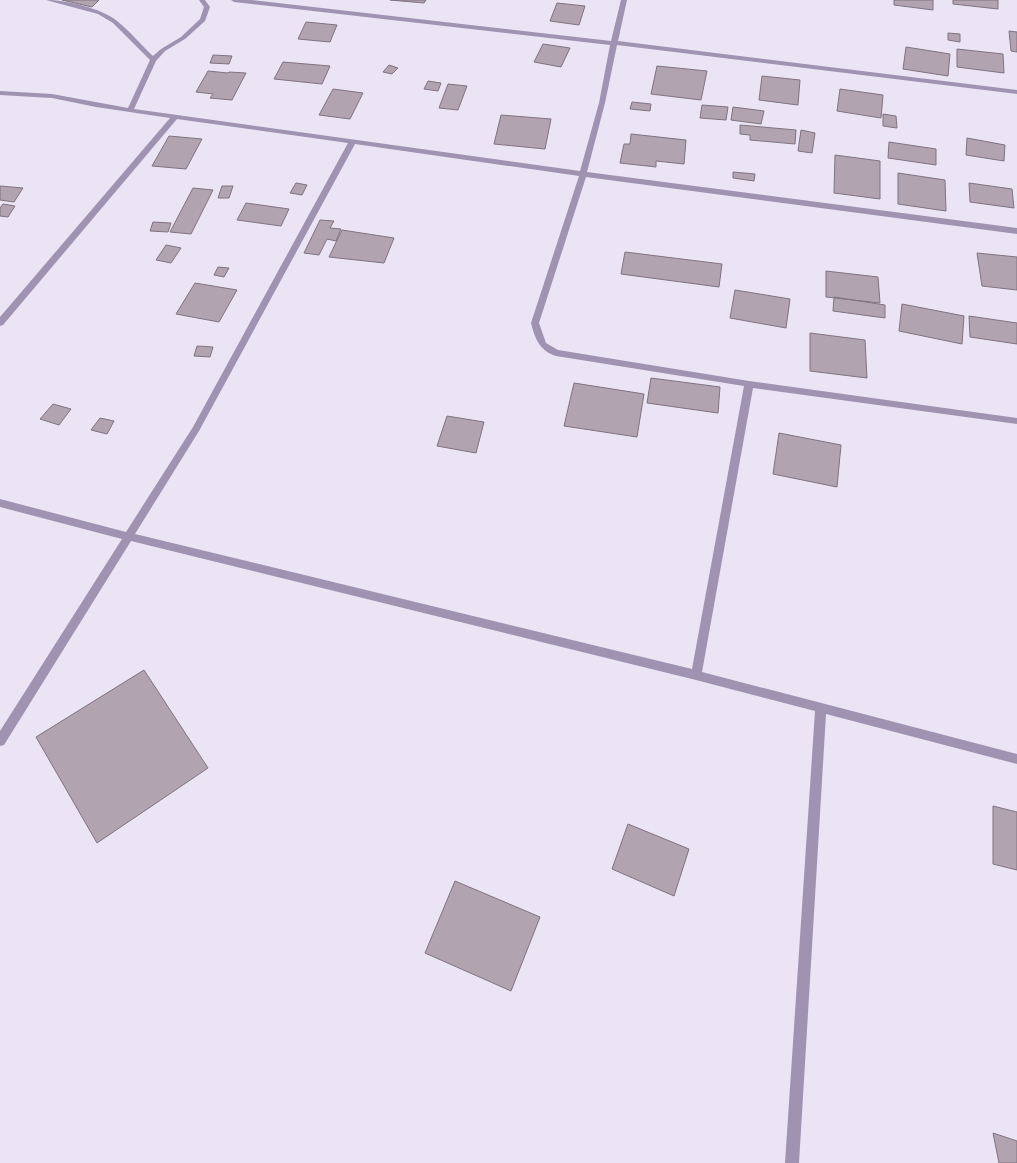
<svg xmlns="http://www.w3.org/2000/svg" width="1017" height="1163" viewBox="0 0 1017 1163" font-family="'Golos Text',sans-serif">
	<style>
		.building { fill: #b1a3b0; stroke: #80737f }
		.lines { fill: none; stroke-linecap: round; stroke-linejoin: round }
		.street { fill: #9f93b1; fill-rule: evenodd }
	</style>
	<rect width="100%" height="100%" fill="#eae4f5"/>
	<!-- building -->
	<path class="building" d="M62,0H99L92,7Z
		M390,0H426L424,3Z
		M894,0H933V10L894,5Z
		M953,0H998V9L953,4Z
		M557,3L585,6L579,25L550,21Z
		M306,22L337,25L330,42L298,39Z
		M1009,31L1017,32V52L1011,51Z
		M948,33L960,34V42L948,40Z
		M543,44L570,48L561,67L534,62Z
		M906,47L950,54L948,76L903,69Z
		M957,49L1003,54L1004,73L957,67Z
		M213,55L232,56L229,64L210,63Z
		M283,62L330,66L322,84L274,79Z
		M389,65L398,68L392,74L383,72Z
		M657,66L707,71L701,100L651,94Z
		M208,71L228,73L229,72L246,73L232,100L210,98L213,94L196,92Z
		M762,76L800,80L798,105L759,100Z
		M428,81L441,83L438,91L424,89Z
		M448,84L467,86L458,110L439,108Z
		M333,89L363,93L350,119L319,115Z
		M840,89L883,95L881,118L837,111Z
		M632,102L651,104L650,111L630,109Z
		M702,105L728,107L726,120L700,118Z
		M733,107L764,111L761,124L731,120Z
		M883,114L896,116L897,128L883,126Z
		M501,115L551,119L545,149L494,144Z
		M740,125L796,130L795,144L750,140V135L740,134Z
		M801,130L815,133L812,153L798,151Z
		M631,134L686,140L684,164L656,161V167L620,163L624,144H630Z
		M169,136L202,139L186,169L152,166Z
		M967,138L1005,145L1004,161L966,155Z
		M889,142L936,149V165L888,158Z
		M835,155L880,161V199L834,193Z
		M733,172L755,174L754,181L733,178Z
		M898,173L945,180L946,211L898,204Z
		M296,183L307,185L302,195L290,193Z
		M969,183L1012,189L1014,208L970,202Z
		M0,186L23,188L14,202L0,200Z
		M222,186H233L229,198H218Z
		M193,188L213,190L191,234L170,232Z
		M246,203L289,209L281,226L237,220Z
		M3,204L15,206L8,217L0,216V208Z
		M320,220L334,221L330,228L341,229L336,241L327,239L319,255L304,253Z
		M153,222L171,223L168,232L150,231Z
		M342,230L394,238L384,263L329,257Z
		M166,245L181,248L171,263L156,260Z
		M625,252L722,264L719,287L621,274Z
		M977,253L1017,257V290L982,286Z
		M218,267L229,268L224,277L214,275Z
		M826,271L878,277L880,303L826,297Z
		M195,283L237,290L219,322L176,314Z
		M735,290L790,299L786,328L730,318Z
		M834,297L885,305V318L833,311Z
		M902,304L964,316L962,344L899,331Z
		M969,316L1017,323V344L970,337Z
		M810,333L865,340L867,378L810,371Z
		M197,346L213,347L210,357L194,356Z
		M651,378L720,387L718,413L647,403Z
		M574,383L644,394L637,437L564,426Z
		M53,404L71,409L59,425L40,419Z
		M447,416L484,422L476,453L437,446Z
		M100,418L114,421L107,434L91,430Z
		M779,433L841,445L837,487L773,474Z
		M144,670L208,768L97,843L36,737Z
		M993,806L1017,812V870L993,864Z
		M628,824L689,849L674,896L612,869Z
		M455,881L540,917L511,991L425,953Z
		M993,1133L1017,1141V1163H999Z"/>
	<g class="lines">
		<!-- street -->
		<path class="street" d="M46,0C66,0 101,8 117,21C130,31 141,45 153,56L161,49L181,37L200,19L204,7L199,0H205L210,7L205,21L185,39L165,51L156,61L134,109L580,171L599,103L610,45L234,2L231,0H251L611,41L621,0H627L618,41L1017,90V94L617,45L605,103L587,172L1017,228V234L586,177L539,323L546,343L558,350L749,381L1017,418V424L753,388L702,672L1017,754V764L826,714L799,1163H785L815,711L696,680L131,541L4,745L0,746V731L122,539L0,507V499L126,532L193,427L348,143L177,119L3,325L0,326V317L170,118L96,107L52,98L0,95V91L52,94L128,108L150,60L113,23L98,14ZM355,144L579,176L531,323C535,339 540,351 556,356L744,386L692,669L135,534L199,431Z"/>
	</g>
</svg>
